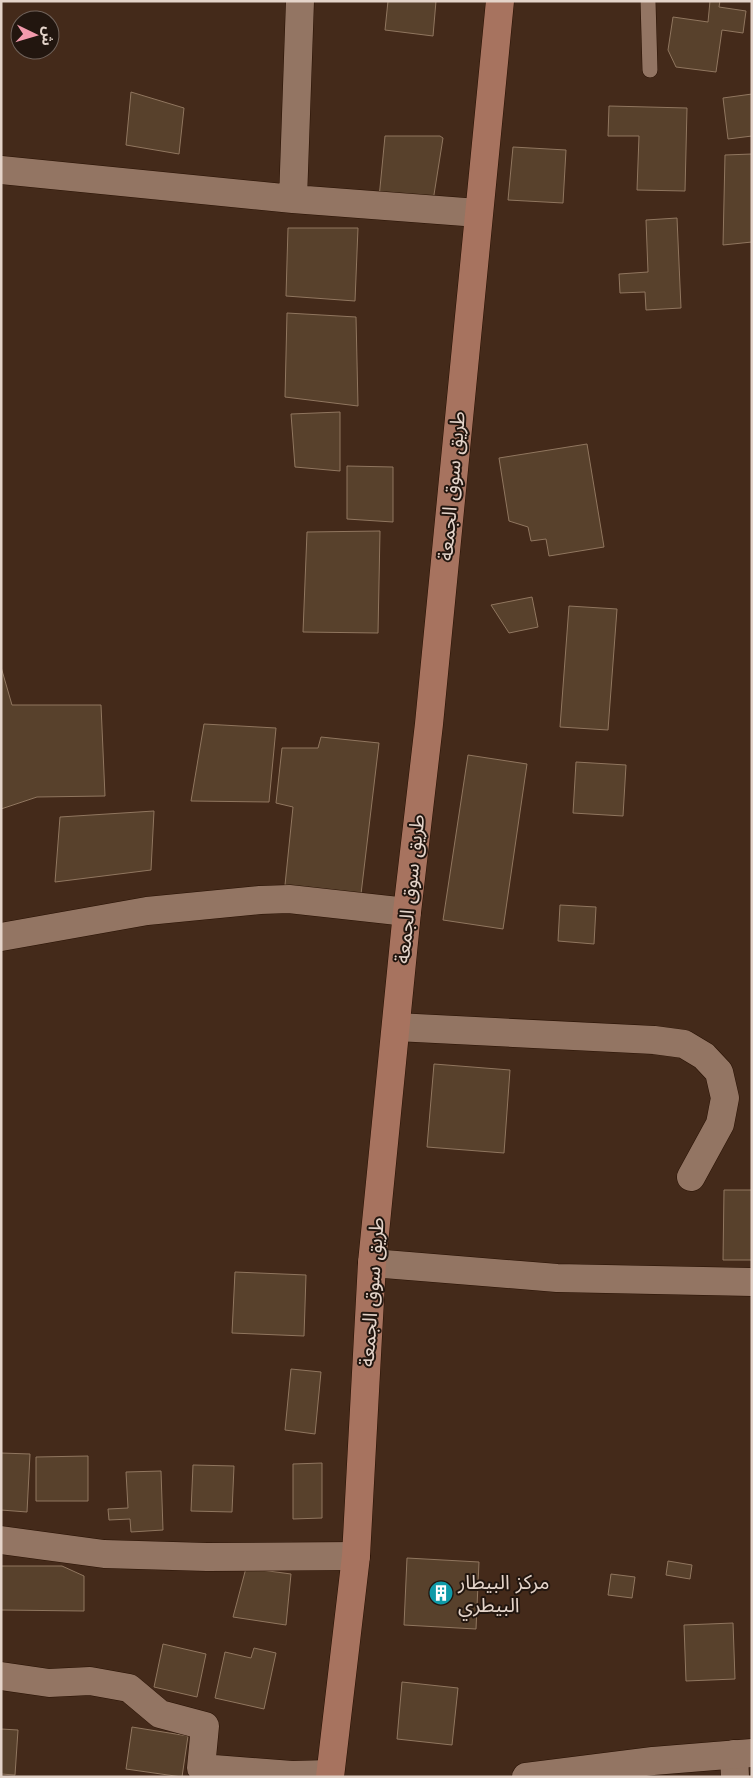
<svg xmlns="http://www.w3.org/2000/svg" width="753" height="1778" viewBox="0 0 753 1778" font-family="Jost,'Noto Sans Arabic',sans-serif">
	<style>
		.building { fill: #58412c; stroke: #90765f }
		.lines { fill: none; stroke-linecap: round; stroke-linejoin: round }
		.service-casing { stroke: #291204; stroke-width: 16 }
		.minor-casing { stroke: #291204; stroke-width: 29 }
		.secondary-casing { stroke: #291204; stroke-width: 29 }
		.primary-casing { stroke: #291204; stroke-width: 29 }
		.service { stroke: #937563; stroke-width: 15 }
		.minor { stroke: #937563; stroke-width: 28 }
		.secondary { stroke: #937563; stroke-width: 28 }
		.primary { stroke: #a7735f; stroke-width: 28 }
		.labels { text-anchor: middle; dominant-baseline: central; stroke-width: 4; stroke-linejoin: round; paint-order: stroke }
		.street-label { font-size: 20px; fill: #e4d4ca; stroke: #22160f }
		.poi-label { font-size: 20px; fill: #e4d4ca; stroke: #22160f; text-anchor: start }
	</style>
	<rect width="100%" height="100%" fill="#442a1a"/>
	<!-- building -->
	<path class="building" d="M388,1H436L433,36L385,30Z
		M710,1H720L719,7L746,11L743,33L722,30L716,72L676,67L668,50L673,17L708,22Z
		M131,92L184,108L179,154L126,145Z
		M752,94V136L728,139L723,98Z
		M609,106L687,108L685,191L637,190L639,136H608Z
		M385,136H440L443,138L433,201L379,198Z
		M513,147L566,150L563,203L508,200Z
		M752,154V242L723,245L725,155Z
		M677,218L681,308L646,310L645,292L620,293L619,274L648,272L646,220Z
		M288,228H358L355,301L286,296Z
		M287,313L356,317L358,406L285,397Z
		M340,412V471L295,467L291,414Z
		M587,444L604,547L549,556L546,539L531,541L528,527L509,521L499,458Z
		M347,466L393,467V522L347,519Z
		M380,531L378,633L303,632L307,532Z
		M532,597L538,627L509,633L491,605Z
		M569,606L617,609L608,730L560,727Z
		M1,667L12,705H101L105,796L37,797L1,809Z
		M204,724L276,728L269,802L191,801Z
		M321,737L379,743L361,894L285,885L293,807L276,803L282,748H318Z
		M468,755L527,764L503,929L443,920Z
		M576,762L626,765L623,816L573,813Z
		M154,811L151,870L55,882L60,817Z
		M560,905L596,907L594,944L558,941Z
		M434,1064L510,1070L504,1153L427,1147Z
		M724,1190H752V1260H723Z
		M235,1272L306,1275L304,1336L232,1333Z
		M291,1369L321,1372L315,1434L285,1430Z
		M1,1453L30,1454L27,1512L1,1510Z
		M88,1456V1501H36V1457Z
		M322,1463V1518L293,1519V1464Z
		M193,1465L234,1466L232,1512L191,1511Z
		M161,1471L163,1530L131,1532L130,1519L109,1520L108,1509L128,1508L126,1472Z
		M407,1558L479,1562L476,1629L404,1625Z
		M668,1561L692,1565L690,1579L666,1575Z
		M1,1566H62L84,1576V1611L1,1610Z
		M246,1568L291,1574L286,1625L233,1617Z
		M611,1574L635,1577L632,1598L608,1595Z
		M733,1623L735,1679L686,1681L684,1625Z
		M163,1644L206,1654L197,1697L154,1687Z
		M254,1648L276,1653L264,1709L215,1698L225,1652L251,1658Z
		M402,1682L458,1688L452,1745L397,1739Z
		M132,1727L188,1736L182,1777L126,1769Z
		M1,1729L18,1730L15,1775L1,1774Z"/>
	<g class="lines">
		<defs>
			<path id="service" d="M648,1L650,70"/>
			<path id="minor" d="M1,170L293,199L478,213
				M293,199L300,1
				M1,937L147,911L260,900L289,899L407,912
				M396,1027L654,1040L684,1044L704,1056L719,1072L725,1098L720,1124L691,1177
				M372,1263L557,1278L752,1282
				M1,1540L104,1554L207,1557L356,1556
				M1,1676L49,1683L90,1681L129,1688L160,1714L205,1726L201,1768L292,1775L330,1774
				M734,1754L735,1777"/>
			<path id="secondary" d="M526,1777L653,1761L752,1753"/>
			<path id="primary" d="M330,1777L356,1556L372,1263L407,912L429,724L500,1"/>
		</defs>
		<!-- service casing -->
		<use href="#service" class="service-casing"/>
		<!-- minor casing -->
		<use href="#minor" class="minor-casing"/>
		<!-- secondary casing -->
		<use href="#secondary" class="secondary-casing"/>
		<!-- primary casing -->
		<use href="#primary" class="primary-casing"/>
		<!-- service -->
		<use href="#service" class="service"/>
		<!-- minor -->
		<use href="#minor" class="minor"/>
		<!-- secondary -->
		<use href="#secondary" class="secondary"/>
		<!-- primary -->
		<use href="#primary" class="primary"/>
	</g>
	<!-- icons -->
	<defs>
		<symbol id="building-disc" viewBox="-11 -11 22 22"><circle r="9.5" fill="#0f9aa8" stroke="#22160f"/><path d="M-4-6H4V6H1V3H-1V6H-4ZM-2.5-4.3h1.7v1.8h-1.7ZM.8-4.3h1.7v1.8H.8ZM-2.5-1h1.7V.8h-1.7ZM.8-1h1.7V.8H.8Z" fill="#fff"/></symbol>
	</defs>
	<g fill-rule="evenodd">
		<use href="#building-disc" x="427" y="1579" width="28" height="28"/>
	</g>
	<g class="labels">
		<!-- street labels -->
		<g class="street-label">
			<text transform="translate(452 486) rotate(-85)">طريق سوق الجمعة</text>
			<text transform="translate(410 889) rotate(-84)">طريق سوق الجمعة</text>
			<text transform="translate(372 1292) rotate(-86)">طريق سوق الجمعة</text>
		</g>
		<!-- poi labels -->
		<g class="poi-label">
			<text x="458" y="1582">مركز البيطار<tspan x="458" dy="23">البيطري</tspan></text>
		</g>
	</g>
	<!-- border -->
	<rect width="753" height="1778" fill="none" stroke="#e4d4ca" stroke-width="5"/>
	<!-- north arrow -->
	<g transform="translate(35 35) rotate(95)"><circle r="24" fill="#22160f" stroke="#70625a"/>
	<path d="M0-4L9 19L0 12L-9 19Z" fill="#f29aac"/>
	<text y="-8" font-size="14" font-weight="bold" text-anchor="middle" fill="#e4d4ca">ش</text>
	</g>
</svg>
